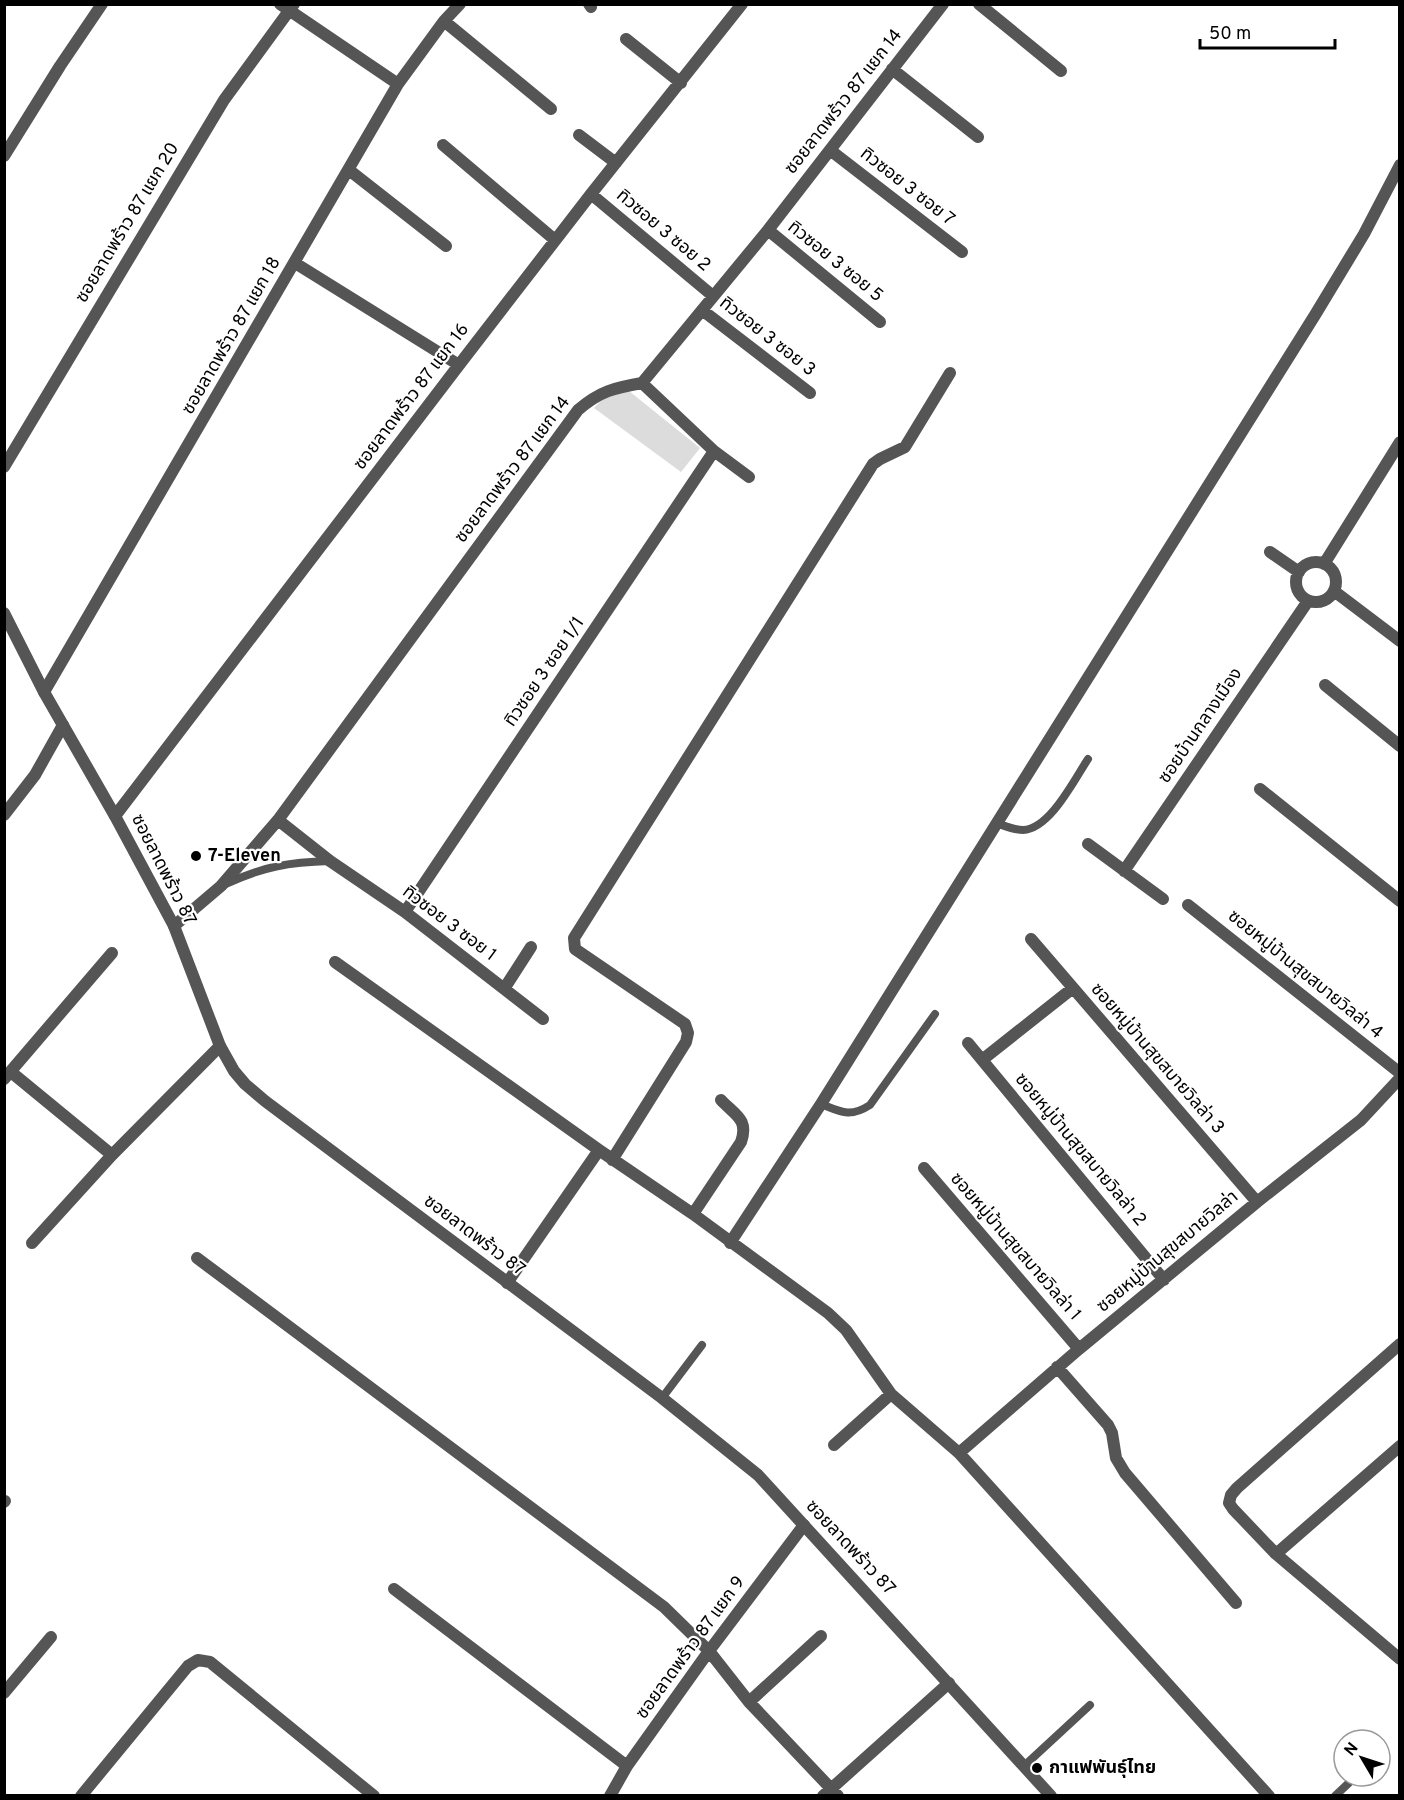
<svg xmlns="http://www.w3.org/2000/svg" width="1404" height="1800" viewBox="0 0 1404 1800" font-family="Overpass,'Noto Sans Thai',sans-serif">
	<style>
		.green { fill: #dcdcdc }
		.lines { fill: none; stroke-linecap: round; stroke-linejoin: round }
		.service { stroke: #555; stroke-width: 8 }
		.minor { stroke: #555; stroke-width: 12 }
		.tertiary { stroke: #555; stroke-width: 12 }
		.poi-dot { fill: #000; stroke: #fff; stroke-width: 2 }
		.labels { text-anchor: middle; dominant-baseline: central; stroke-width: 4.5; stroke-linejoin: round; paint-order: stroke }
		.street-label { font-size: 18px; fill: #000; stroke: #fff }
		.poi-label { font-size: 18px; font-weight: bold; fill: #000; stroke: #fff; text-anchor: start }
	</style>
	<rect width="100%" height="100%" fill="#fff"/>
	<!-- green -->
	<path class="green" d="M629,391L700,448L681,472L594,408L604,398Z"/>
	<g class="lines">
		<!-- service -->
		<path class="service" d="M996,823C1005,826 1014,830 1023,830C1050,829 1074,780 1088,759
			M226,884C262,867 289,862 330,861
			M821,1104C841,1112 850,1118 870,1105L935,1014
			M662,1398L702,1345
			M1024,1766L1090,1705
			M1335,1796L1354,1778"/>
		<!-- minor -->
		<path class="minor" d="M280,4L398,84
			M589,4L591,7
			M979,4L1061,71
			M444,21L551,109
			M626,39L681,83
			M892,69L978,137
			M579,135L616,163
			M443,145L555,240
			M830,150L962,252
			M4,156L60,66L102,4
			M349,170L446,246
			M591,194L713,296
			M768,230L880,322
			M295,263L459,365
			M702,310L810,393
			M714,451L749,477
			M4,467L224,100L294,4
			M1270,552L1299,572
			M1296 582a20 20 0 1 1 40 0a20 20 0 1 1-40 0Z
			M1324,564L1400,442
			M1334,591L1400,641
			M1325,685L1400,746
			M44,692L398,84L444,21L460,4
			M1260,789L1400,901
			M4,815L35,775L63,725
			M115,816L459,365L591,194L742,4
			M278,820L330,861L405,912L543,1019
			M1088,844L1163,899
			M1124,871L1308,601
			M1188,905L1400,1073
			M405,912L714,451L642,383
			M174,926L221,886L278,820L578,410C600,391 614,388 642,383L768,230L943,4
			M1031,939L1257,1202
			M335,962L599,1150L693,1214L828,1313L846,1330L891,1394L959,1453L1269,1796
			M504,989L531,947
			M968,1043L1164,1280
			M982,1060L1073,988
			M11,1072L112,1155
			M4,1079L112,953
			M612,1160L686,1042L688,1033L685,1024L575,949L574,938L873,464L880,459L905,447L950,373
			M924,1168L1079,1349
			M693,1214L741,1142C749,1119 735,1115 721,1100
			M32,1243L112,1155L220,1046
			M730,1243L821,1104L1315,315L1364,234L1400,165
			M197,1258L664,1607L709,1651L749,1702L838,1796
			M507,1283L599,1150
			M1400,1344L1237,1488L1231,1495L1229,1503L1233,1509L1276,1554L1400,1659
			M1057,1367L1108,1425L1112,1433L1116,1458L1125,1473L1236,1603
			M834,1445L891,1394
			M959,1453L1079,1349L1257,1202L1361,1120L1400,1078
			M4,1502L5,1501
			M1276,1554L1400,1446
			M394,1589L627,1766
			M4,1693L51,1637
			M749,1702L821,1636
			M81,1796L188,1666L198,1660L210,1662L374,1796
			M610,1796L627,1766L709,1651L804,1525
			M823,1796L949,1683"/>
		<!-- tertiary -->
		<path class="tertiary" d="M4,613L44,692L115,816L174,926L220,1046L234,1071L245,1084L265,1101L662,1398L758,1475L1051,1796"/>
	</g>
	<!-- markers -->
	<g class="poi-dot">
		<circle cx="196" cy="856" r="6"/>
		<circle cx="1037" cy="1768" r="6"/>
	</g>
	<g class="labels">
		<!-- street labels -->
		<g class="street-label">
			<text transform="translate(844 102) rotate(-52)">ซอยลาดพร้าว 87 แยก 14</text>
			<text transform="translate(907 187) rotate(38)">ทิวซอย 3 ซอย 7</text>
			<text transform="translate(128 223) rotate(-59)">ซอยลาดพร้าว 87 แยก 20</text>
			<text transform="translate(663 231) rotate(40)">ทิวซอย 3 ซอย 2</text>
			<text transform="translate(835 262) rotate(39)">ทิวซอย 3 ซอย 5</text>
			<text transform="translate(232 336) rotate(-60)">ซอยลาดพร้าว 87 แยก 18</text>
			<text transform="translate(767 337) rotate(38)">ทิวซอย 3 ซอย 3</text>
			<text transform="translate(412 397) rotate(-53)">ซอยลาดพร้าว 87 แยก 16</text>
			<text transform="translate(513 470) rotate(-53)">ซอยลาดพร้าว 87 แยก 14</text>
			<text transform="translate(545 672) rotate(-56)">ทิวซอย 3 ซอย 1/1</text>
			<text transform="translate(1201 726) rotate(-56)">ซอยบ้านกลางเมือง</text>
			<text transform="translate(163 870) rotate(63)">ซอยลาดพร้าว 87</text>
			<text transform="translate(449 924) rotate(37)">ทิวซอย 3 ซอย 1</text>
			<text transform="translate(1305 975) rotate(39)">ซอยหมู่บ้านสุขสบายวิลล่า 4</text>
			<text transform="translate(1157 1059) rotate(49)">ซอยหมู่บ้านสุขสบายวิลล่า 3</text>
			<text transform="translate(1080 1150) rotate(50)">ซอยหมู่บ้านสุขสบายวิลล่า 2</text>
			<text transform="translate(474 1236) rotate(37)">ซอยลาดพร้าว 87</text>
			<text transform="translate(1015 1247) rotate(49)">ซอยหมู่บ้านสุขสบายวิลล่า 1</text>
			<text transform="translate(1168 1252) rotate(-40)">ซอยหมู่บ้านสุขสบายวิลล่า</text>
			<text transform="translate(850 1548) rotate(47)">ซอยลาดพร้าว 87</text>
			<text transform="translate(691 1648) rotate(-54)">ซอยลาดพร้าว 87 แยก 9</text>
		</g>
		<!-- poi labels -->
		<g class="poi-label">
			<text x="208" y="856">7-Eleven</text>
			<text x="1049" y="1768">กาแฟพันธ์ุไทย</text>
		</g>
	</g>
	<!-- border -->
	<rect width="1404" height="1800" fill="none" stroke="#000000" stroke-width="12"/>
	<!-- north arrow -->
	<g transform="translate(1362 1758) rotate(309)"><circle r="28" fill="#ffffff" stroke="#999999" stroke-width="1.5"/>
	<path d="M0-4.5L10 22L0 15L-10 22Z" fill="#000000"/>
	<text y="-9" font-size="16" font-weight="bold" text-anchor="middle" fill="#000000">N</text>
	</g>
	<!-- scale -->
	<path d="M1200 39v9h135v-9" fill="none" stroke="#000000" stroke-width="3"/>
	<text x="1209" y="39" font-size="18" fill="#000000" stroke="#ffffff" stroke-width="4.5" paint-order="stroke">50 m</text>
</svg>
